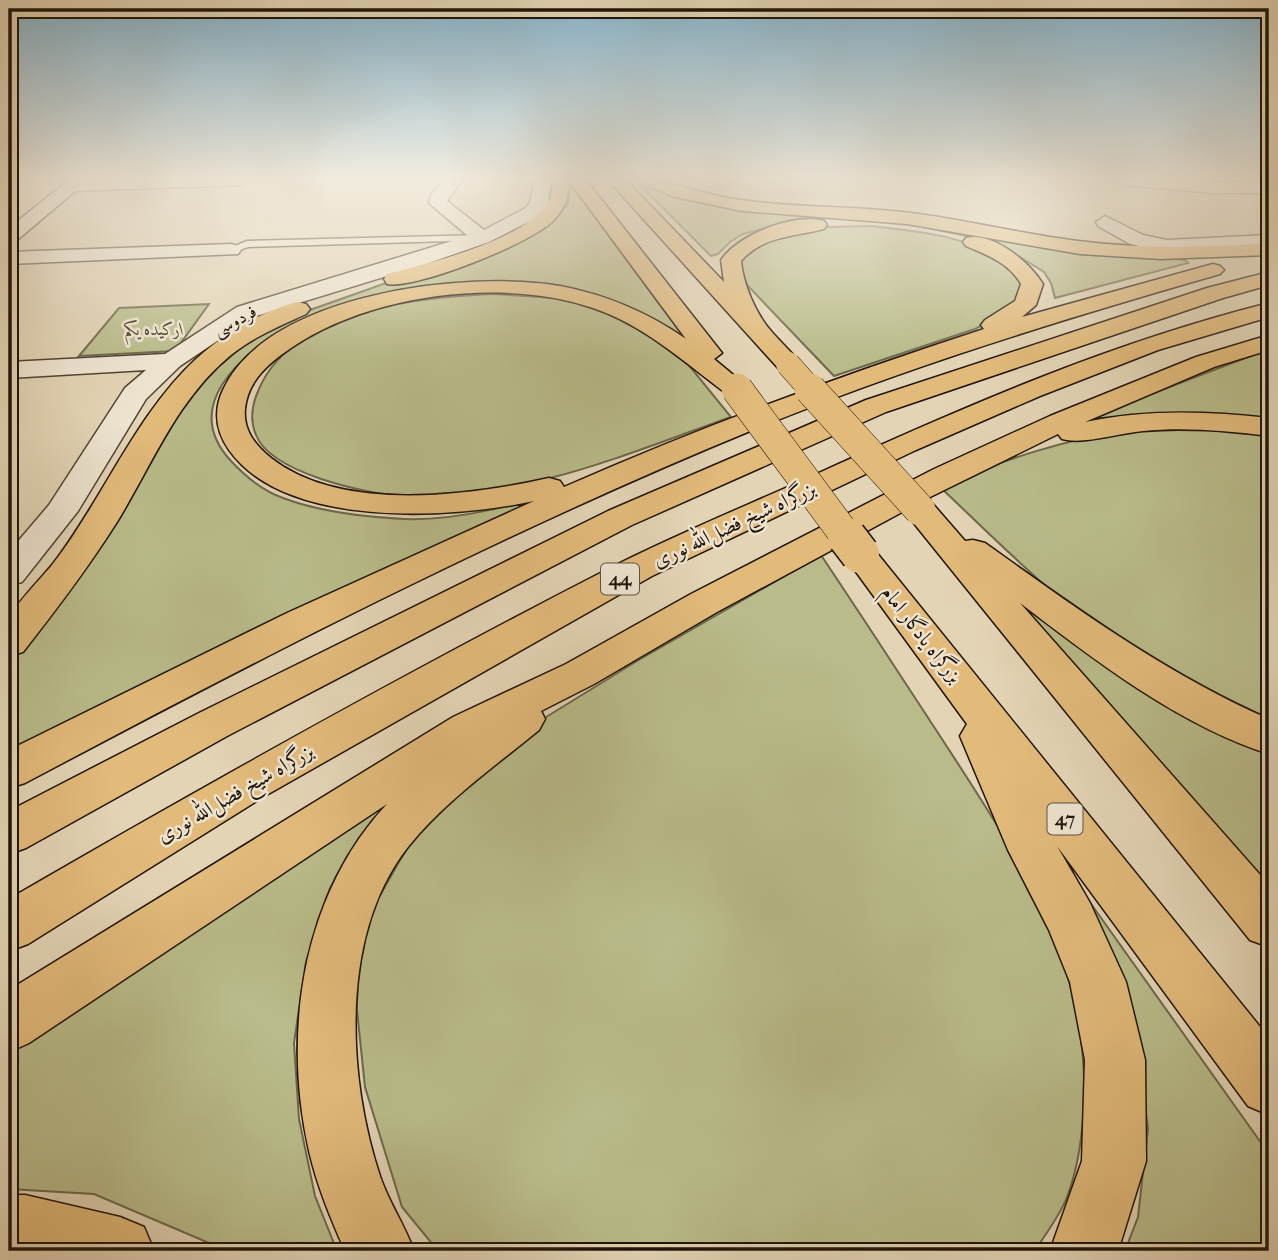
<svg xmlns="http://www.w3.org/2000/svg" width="1278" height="1260" viewBox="0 0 1278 1260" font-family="'IM FELL French Canon',Amiri,serif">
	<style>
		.green { fill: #b9bb8a; stroke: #6c684a; stroke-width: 2 }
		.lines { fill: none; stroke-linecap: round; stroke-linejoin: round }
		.lane-casing { stroke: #4f4434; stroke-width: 3 }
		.street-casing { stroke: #4f4434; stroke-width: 3 }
		.secondary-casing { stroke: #1e1409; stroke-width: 3 }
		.highway-casing { stroke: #1e1409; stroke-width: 3 }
		.lane { fill: #ede3cf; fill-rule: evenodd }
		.street { fill: #ede3cf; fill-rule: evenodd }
		.secondary { fill: #ede3cf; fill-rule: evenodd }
		.highway { fill: #e2ba7a; fill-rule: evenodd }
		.highway-bridge-far2-casing { stroke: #1e1409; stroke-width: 25; stroke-linecap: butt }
		.highway-bridge-far1-casing { stroke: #1e1409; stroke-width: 32; stroke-linecap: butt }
		.highway-bridge-casing { stroke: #1e1409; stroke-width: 41; stroke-linecap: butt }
		.highway-bridge-far2 { stroke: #e2ba7a; stroke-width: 24 }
		.highway-bridge-far1 { stroke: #e2ba7a; stroke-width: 31 }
		.highway-bridge { stroke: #e2ba7a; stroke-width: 38 }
		.labels { text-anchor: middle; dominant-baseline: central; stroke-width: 5; stroke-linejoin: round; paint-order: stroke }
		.far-street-label { font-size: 18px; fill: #1e1409; stroke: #ede3cf }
		.far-park-label { font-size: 18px; font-style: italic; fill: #544e36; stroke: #ede3cf }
		.shield { fill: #ede3cf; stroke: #5c5244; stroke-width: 2 }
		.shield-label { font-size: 19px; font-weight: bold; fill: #1e1409 }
		.street-label { font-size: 21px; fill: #1e1409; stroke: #ede3cf }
	</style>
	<rect width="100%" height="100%" fill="#e3d4b5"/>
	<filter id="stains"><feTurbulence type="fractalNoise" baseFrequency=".00286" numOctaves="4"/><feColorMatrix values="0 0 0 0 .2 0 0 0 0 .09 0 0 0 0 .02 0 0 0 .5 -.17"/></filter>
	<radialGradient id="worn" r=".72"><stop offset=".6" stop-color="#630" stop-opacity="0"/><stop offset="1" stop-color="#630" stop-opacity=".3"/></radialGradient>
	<!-- green -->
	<path class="green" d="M570,183L657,301L699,353L644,315L485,283L286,329C238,357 181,407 231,461C245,476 263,491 283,498C320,512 364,517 404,519C461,521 517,504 571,488L339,592L9,756V662L37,631L120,518L172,424L206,375L237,348L293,316L547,226L568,204Z
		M642,187L737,209L818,216L890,219L1051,247L1185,260L1188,263L1055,298L1051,283L1044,272L1004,247L985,240L894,221L832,218L783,223L743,234L730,242L718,254L711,256Z
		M871,226C915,231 973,235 1008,266C1014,271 1018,279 1022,284L1020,299L996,318L975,329L834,376L746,284L740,270L742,258L768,239L825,227Z
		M493,294L554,298L605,309L679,353L731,417C624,455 518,501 403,496C366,494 271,473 256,435C249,419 252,404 259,389C268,368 284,351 304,339C359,304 429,297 493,294Z
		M209,304L175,351L79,356L119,308Z
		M1269,349V420L1225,415L1067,426Z
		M1137,429H1244L1269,432V719C1216,698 1158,672 1112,639C1049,594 995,539 939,486C1004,460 1067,438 1137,429Z
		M821,555C861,615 901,676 940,736C1014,850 1088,957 1084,1098C1083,1131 1079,1166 1067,1197C1060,1216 1045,1234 1035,1251H438L402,1207L365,1087L355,991L370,913L408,846L452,794L543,719L637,661Z
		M1004,587L1243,737L1269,748V888Z
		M482,733L367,834L330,888L306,961L294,1043L299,1119L315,1196L337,1251H221L209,1243L94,1194L9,1189V1042Z
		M1052,849L1269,1154V1251H1125L1138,1217L1148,1128L1136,1042Z"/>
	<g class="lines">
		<defs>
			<path id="lane" d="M9,180H41L9,184Z
				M482,235L486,236V240L248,247L231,253L225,250L247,241Z"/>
			<path id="street" d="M93,180H251L243,185L73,191L64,186L73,181Z
				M444,180H462L447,201L484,230L524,209L530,203L535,180H551L548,205L538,217L489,242L426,264L253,317L180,366L146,399L78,511L22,582L9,585V552L49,505L125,388L146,370L9,378V362L165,354L237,307L468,236L429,203L431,195Z
				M1115,180L1269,183V193H1214L1123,185Z
				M1105,216L1143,235L1167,240L1269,235V247L1167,252L1130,244L1098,226L1096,222Z
				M231,244L238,246L241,250L238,254L9,264V252Z"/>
			<path id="secondary" d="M69,180H88L16,241L9,243V228Z"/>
			<path id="highway" d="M553,180H586L718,348L722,353L714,359L749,388L745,394L736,396L727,394C684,362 644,325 593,308C503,277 370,294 291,348C269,363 248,380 245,409C243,430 255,445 271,458C341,513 468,496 549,478L560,481L564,487C701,427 842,375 984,329L981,325L985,320L1015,301L1021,284C1009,263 987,255 966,246L963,242L966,238C993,231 1030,263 1043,284L1036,305L1022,317L1213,264L1220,266L1224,270L1220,274C1063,319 907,367 755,429C504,532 264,656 25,783L9,788V750L287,613L534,501C451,519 285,529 229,450C216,431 213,411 223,390C267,293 468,270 560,286C607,295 647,312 686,339L569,181C569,197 565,208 554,220C534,242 415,290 387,284L384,279L387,274C429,263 527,240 549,201C552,196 552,187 553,180Z
				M608,180H626L724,282L721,260C739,234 793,213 824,221L827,225L824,229C794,237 764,235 741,261C743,284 756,314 771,331C781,343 792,352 801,364L797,369L788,372L779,369Z
				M638,180C673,180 706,196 741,200C797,208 854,206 911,213C967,220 1022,234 1078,241C1142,249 1205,248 1269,243V255L1161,259L1080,254L907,224L742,211L671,196Z
				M1269,272V285L1223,298L886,412L632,525L229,735L26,848L9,854V811L199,713L608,511L866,400L1207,288Z
				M298,302L306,304L310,309L306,314C280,326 253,337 231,355C177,399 152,465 117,522C88,568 56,610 23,652L9,656C9,645 6,629 9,619C11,609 44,575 52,565C102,501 136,414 196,359C224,334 261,311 298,302Z
				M1269,303V317L1158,350L1040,396L916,450L652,576L263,797L28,944L9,951V899C211,782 416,667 624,561C685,531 748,505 810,477C959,409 1109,343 1269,303Z
				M1269,335V350L1214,367L1085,422C1146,409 1208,411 1269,418V436C1227,431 1185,427 1143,431C1119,433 1083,445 1062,439L1058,434L922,501L932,503L965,541L973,540L985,543C1076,608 1166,674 1269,719V754C1180,726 1093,659 1020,603L1269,885V947L1250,940L904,511L717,612L594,684L541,711L545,719L539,730C494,767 445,801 408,847C339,934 347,1079 381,1179C390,1204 405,1226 414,1251H345C331,1219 317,1186 309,1151C282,1032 302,895 387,804L29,1043L9,1052V990L453,717L566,664L691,594L934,469L1050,416L1196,357Z
				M860,543L872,547L1269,1038V1115L1248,1106L1057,846L1090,903L1126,982L1145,1060L1146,1161L1118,1251H1050L1082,1161L1085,1060L1070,982L1049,930L1008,850L960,736L967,724L843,554L848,547Z
				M9,1195H25L120,1217L144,1227L154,1251H9Z"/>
		</defs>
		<!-- lane casing -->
		<use href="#lane" class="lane-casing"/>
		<!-- street casing -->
		<use href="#street" class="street-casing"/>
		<!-- secondary casing -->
		<use href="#secondary" class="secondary-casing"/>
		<!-- highway casing -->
		<use href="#highway" class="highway-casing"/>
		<!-- lane -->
		<use href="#lane" class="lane"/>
		<!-- street -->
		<use href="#street" class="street"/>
		<!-- secondary -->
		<use href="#secondary" class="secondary"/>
		<!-- highway -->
		<use href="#highway" class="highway"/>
		<defs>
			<path id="highway-bridge-far2" d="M788,364L812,391
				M736,388L738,391"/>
			<path id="highway-bridge-far1" d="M737,389L848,539
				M810,389L920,510"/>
			<path id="highway-bridge" d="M847,537L860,554"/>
		</defs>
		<!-- highway-bridge-far2 casing -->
		<use href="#highway-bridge-far2" class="highway-bridge-far2-casing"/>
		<!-- highway-bridge-far1 casing -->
		<use href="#highway-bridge-far1" class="highway-bridge-far1-casing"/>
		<!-- highway-bridge casing -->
		<use href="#highway-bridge" class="highway-bridge-casing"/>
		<!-- highway-bridge-far2 -->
		<use href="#highway-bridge-far2" class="highway-bridge-far2"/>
		<!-- highway-bridge-far1 -->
		<use href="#highway-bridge-far1" class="highway-bridge-far1"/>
		<!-- highway-bridge -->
		<use href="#highway-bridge" class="highway-bridge"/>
	</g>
	<!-- sky -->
	<linearGradient id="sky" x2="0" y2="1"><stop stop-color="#87b6d0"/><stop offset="0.5" stop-color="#f2ecde"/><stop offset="1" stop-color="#f2ecde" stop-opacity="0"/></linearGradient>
	<rect width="1278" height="357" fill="url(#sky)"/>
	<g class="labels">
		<!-- far-street labels -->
		<g class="far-street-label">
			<text transform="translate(235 321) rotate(-28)">فردوسی</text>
		</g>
		<!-- far-park labels -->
		<g class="far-park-label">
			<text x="154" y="329">ارکیده یکم</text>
		</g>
		<!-- shield labels -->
		<g class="shield">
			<rect x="601" y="563.5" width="38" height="31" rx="5"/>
			<rect x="1047.5" y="803.5" width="35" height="31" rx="5"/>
		</g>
		<g class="shield-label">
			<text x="620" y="579">44</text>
			<text x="1065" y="819">47</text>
		</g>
		<!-- street labels -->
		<g class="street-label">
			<text transform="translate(734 524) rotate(-25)">بزرگراه شیخ فضل‌الله نوری</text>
			<text transform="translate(922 634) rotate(52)">بزرگراه یادگار امام</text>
			<text transform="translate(235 793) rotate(-30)">بزرگراه شیخ فضل‌الله نوری</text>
		</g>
	</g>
	<!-- margin -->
	<rect width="1278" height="1260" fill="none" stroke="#e3d4b5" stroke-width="35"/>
	<rect x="10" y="10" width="1257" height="1239" fill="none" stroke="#1e1409" stroke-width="3.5"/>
	<rect x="18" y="18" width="1243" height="1225" fill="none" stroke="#1e1409" stroke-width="2"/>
	<rect width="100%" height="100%" filter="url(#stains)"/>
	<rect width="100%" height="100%" fill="url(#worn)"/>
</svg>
